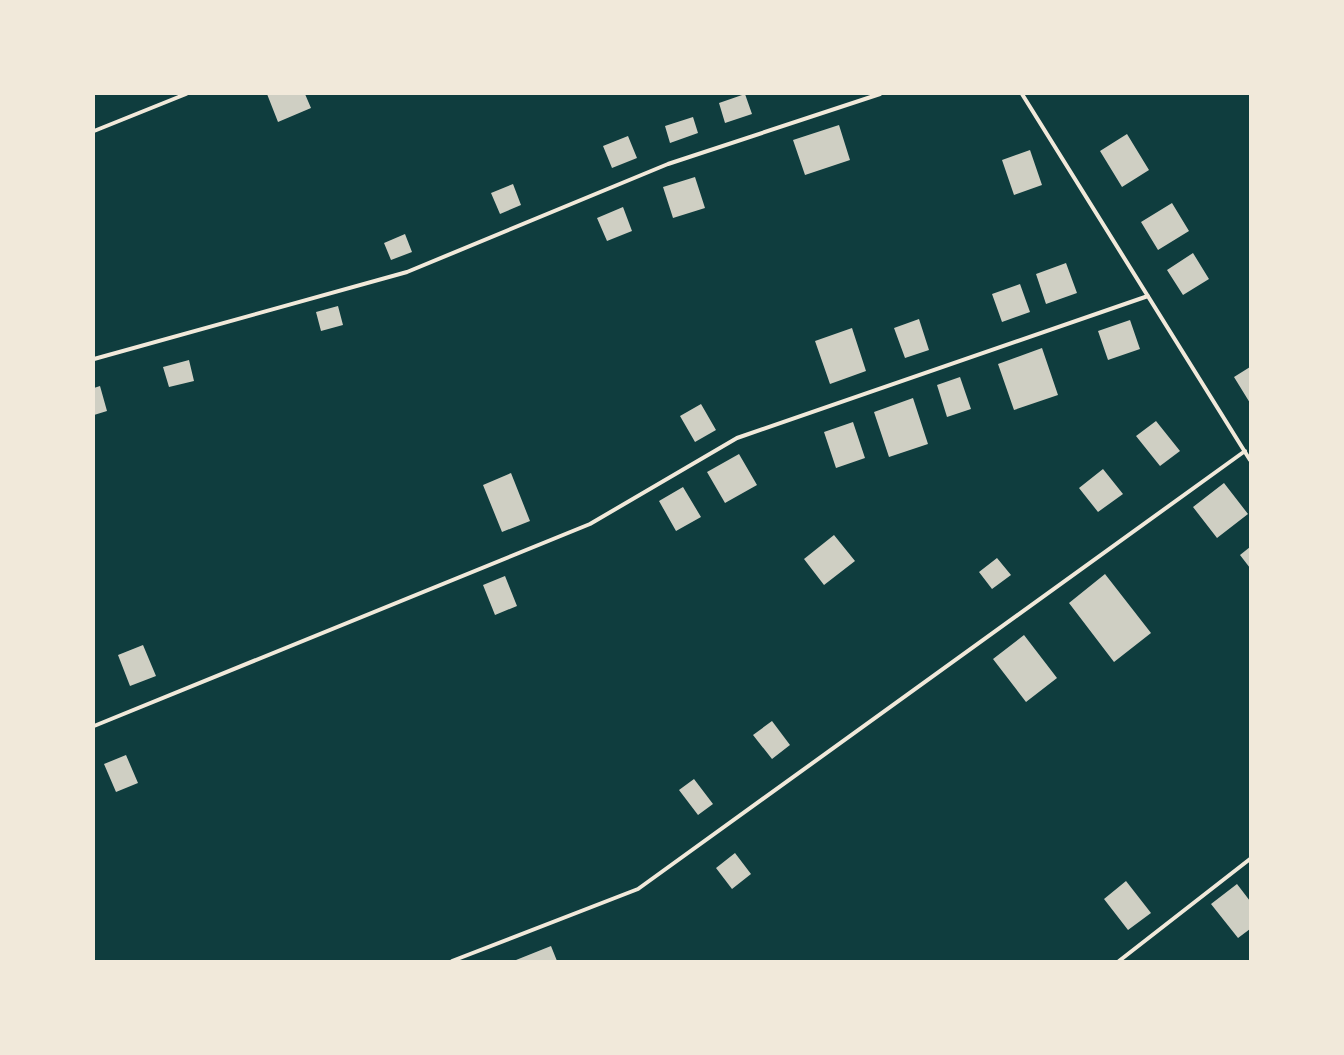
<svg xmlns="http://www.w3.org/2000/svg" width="1344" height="1055" viewBox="0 0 1344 1055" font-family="'Alegreya Sans',sans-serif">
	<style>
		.building { fill: #cfcfc3 }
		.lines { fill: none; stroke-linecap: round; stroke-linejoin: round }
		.service { stroke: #f1e9da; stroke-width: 4 }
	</style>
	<rect width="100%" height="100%" fill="#0f3d3e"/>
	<!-- building -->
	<path class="building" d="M267,94H305L311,108L278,122Z
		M745,94L752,114L725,123L719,103Z
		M693,117L698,133L670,143L665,126Z
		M839,125L850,160L805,175L793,140Z
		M1127,134L1149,170L1122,187L1100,151Z
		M628,136L637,158L612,168L603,146Z
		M1030,150L1042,185L1014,195L1002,160Z
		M695,177L705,208L673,218L663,187Z
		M513,184L521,205L500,214L491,193Z
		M1172,203L1189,231L1158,250L1141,222Z
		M623,207L632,231L607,241L597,218Z
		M405,234L412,252L391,260L384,243Z
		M1193,253L1209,279L1183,295L1167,270Z
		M1066,263L1077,293L1046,304L1036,274Z
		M1020,284L1030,312L1002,322L992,294Z
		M338,306L343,325L321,331L316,312Z
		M919,319L929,350L905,358L894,328Z
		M1130,320L1140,349L1108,360L1098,331Z
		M852,328L866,371L830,384L815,341Z
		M1042,348L1058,395L1014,410L998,364Z
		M189,360L194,381L169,387L163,367Z
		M1250,367V403L1234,377Z
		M960,377L971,409L947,417L937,385Z
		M100,386L107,411L94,415V388Z
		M913,398L928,444L889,457L874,412Z
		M701,404L716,430L695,442L680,416Z
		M1156,421L1180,451L1160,466L1136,436Z
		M853,422L865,458L836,468L824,432Z
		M739,454L757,485L725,503L707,472Z
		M1103,469L1123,494L1098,512L1079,488Z
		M511,473L530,521L502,532L483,485Z
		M1224,483L1248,514L1217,538L1193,507Z
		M683,487L701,517L676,531L659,501Z
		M834,535L855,561L824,585L804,559Z
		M1250,547V568L1240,555Z
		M997,558L1011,575L992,589L979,572Z
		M1105,574L1151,633L1114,662L1069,603Z
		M505,576L517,606L495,615L483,585Z
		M1024,635L1057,678L1026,702L993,659Z
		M143,645L156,676L130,686L118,655Z
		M772,721L790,745L772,759L753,735Z
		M126,755L138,783L116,792L104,764Z
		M694,779L713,804L698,815L679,790Z
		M735,853L751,874L732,889L716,868Z
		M1126,881L1151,913L1128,930L1104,899Z
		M1237,884L1250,901V929L1238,938L1211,904Z
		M551,946L557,961H517L516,960Z"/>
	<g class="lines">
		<!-- service -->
		<path class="service" d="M1022,94L1250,460
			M94,131L186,94
			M94,359L407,272L668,164L880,94
			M94,726L590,524L737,438L1148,296
			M452,961L638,889L1245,451
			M1119,961L1250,859"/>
	</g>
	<!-- border -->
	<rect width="1344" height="1055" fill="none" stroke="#f1e9da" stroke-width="190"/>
</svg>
